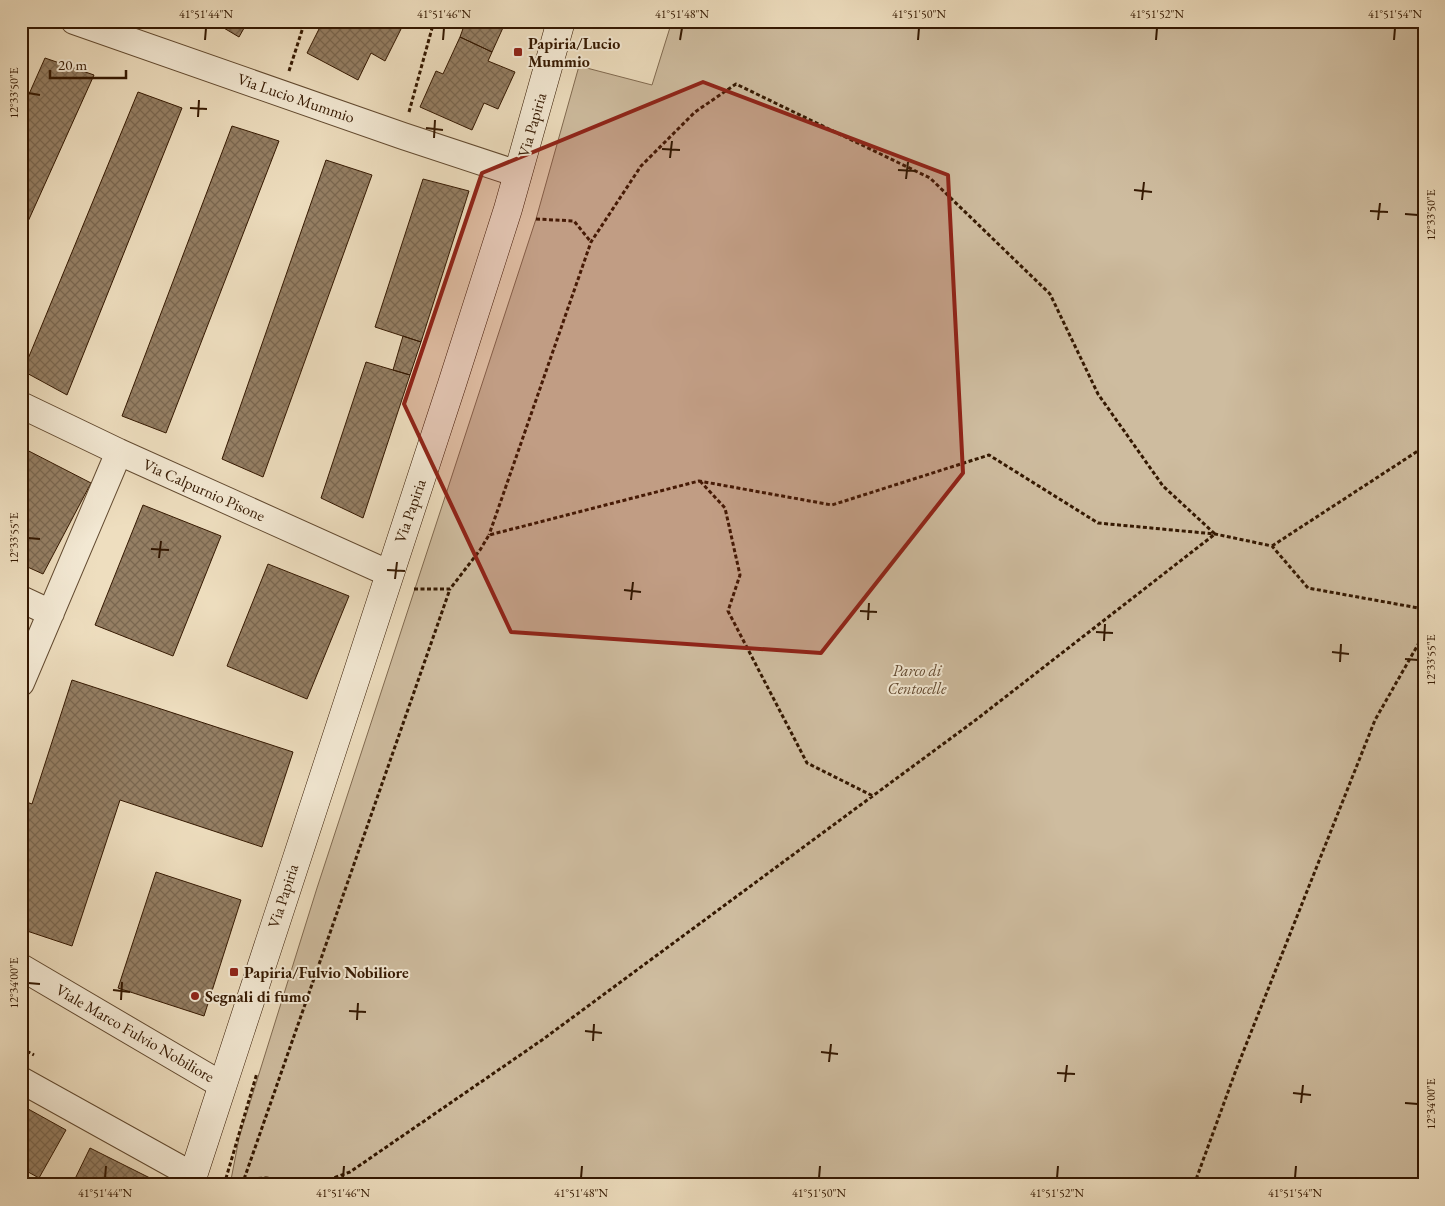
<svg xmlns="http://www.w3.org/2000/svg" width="1445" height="1206" viewBox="0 0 1445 1206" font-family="'EB Garamond',serif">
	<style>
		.green { fill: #cebc9f; stroke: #816a50 }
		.building { fill: url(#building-cross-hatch); stroke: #341801 }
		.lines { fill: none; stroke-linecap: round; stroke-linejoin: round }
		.street-casing { stroke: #624a30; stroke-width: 28 }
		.secondary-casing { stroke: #341801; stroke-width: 29 }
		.path { stroke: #341801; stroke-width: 3; stroke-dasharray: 4 2.5; stroke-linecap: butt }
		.street { stroke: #f4ead5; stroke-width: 26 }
		.secondary { stroke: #f4ead5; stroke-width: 28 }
		.marked { fill: #8f2418; fill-opacity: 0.2; stroke: #8f2418; stroke-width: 4; stroke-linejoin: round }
		.ticks { fill: none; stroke: #341801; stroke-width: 2 }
		.poi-dot { fill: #8f2418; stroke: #f4ead5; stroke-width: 2 }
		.labels { text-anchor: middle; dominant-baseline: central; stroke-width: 4; stroke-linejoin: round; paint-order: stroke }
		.poi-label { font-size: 16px; font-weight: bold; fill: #341801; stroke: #f4ead5; text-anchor: start }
		.street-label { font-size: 16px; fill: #341801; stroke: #f4ead5 }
		.park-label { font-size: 16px; font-style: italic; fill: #624930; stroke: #f4ead5 }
		.neatline { fill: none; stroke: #341801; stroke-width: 2 }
		.ticks-label { font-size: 12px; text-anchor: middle; fill: #341801 }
	</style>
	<defs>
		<pattern id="building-cross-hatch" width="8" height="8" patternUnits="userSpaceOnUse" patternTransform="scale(1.25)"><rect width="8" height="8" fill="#957f64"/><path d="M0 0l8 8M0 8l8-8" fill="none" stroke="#7a6750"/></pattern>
	</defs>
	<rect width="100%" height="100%" fill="#eedebf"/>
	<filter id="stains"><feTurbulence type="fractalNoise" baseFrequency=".004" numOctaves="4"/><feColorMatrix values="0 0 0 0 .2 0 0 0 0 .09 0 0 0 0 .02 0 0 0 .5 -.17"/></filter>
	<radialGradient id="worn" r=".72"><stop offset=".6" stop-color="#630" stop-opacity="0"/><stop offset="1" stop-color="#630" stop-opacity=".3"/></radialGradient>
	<!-- green -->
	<path class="green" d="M672,21H1424V1185H230L239,1138L317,888L536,219L579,66L652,85Z"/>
	<!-- building -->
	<path class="building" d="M212,21H248L239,37Z
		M323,21H396L403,25L385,61L371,53L358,80L307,53Z
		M462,21H506L492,52L460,37L465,23Z
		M460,37L492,52L488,61L515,72L498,109L484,103L472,130L420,107L436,71L443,74Z
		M45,58L94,75L21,237V112Z
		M138,92L182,108L67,395L23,371Z
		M232,126L279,141L166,433L122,416Z
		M326,160L372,175L263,477L222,459Z
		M423,179L469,191L421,342L375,327Z
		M403,336L421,342L410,375L393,370Z
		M366,362L410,375L363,518L321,498Z
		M21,447L91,483L43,574L21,564Z
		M143,505L221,536L173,656L95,625Z
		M268,564L349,596L307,699L227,666Z
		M72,680L293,752L262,847L120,800L72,946L21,929V800L32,804Z
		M156,872L241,900L204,1016L118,988Z
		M21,1105L66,1130L39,1178L21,1168Z
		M90,1148L154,1180V1185H72Z"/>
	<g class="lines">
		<defs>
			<path id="street" d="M74,21L403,136L518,174
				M21,405L119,452L388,573
				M21,599L51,613
				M21,683L119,452
				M21,967L222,1085
				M21,1080L192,1175"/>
			<path id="secondary" d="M190,1185L452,384L508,209L561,21"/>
		</defs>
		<!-- street casing -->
		<use href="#street" class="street-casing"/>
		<!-- secondary casing -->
		<use href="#secondary" class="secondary-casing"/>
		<!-- path -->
		<path class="path" d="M289,71L305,21
			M409,112L434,21
			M536,219L574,221L591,242
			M700,481L725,508L740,575L728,611L807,763L873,796
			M1272,546L1424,447
			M414,589H450L480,550L489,535L699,481L832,505L989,455L1098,523L1215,534L1272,546L1308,588L1424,609
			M21,1048L34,1055
			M245,1179L266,1178L317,1184L350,1172L542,1040L977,719L1215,534L1163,486L1098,394L1050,294L930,178L736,84L695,112L641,166L591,242L489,535
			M224,1185L257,1073
			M242,1185L450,589
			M1194,1185L1236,1070L1375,720L1424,634"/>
		<!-- street -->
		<use href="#street" class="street"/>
		<!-- secondary -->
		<use href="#secondary" class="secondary"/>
	</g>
	<!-- marked area -->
	<path class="marked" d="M703,82L948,175L963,473L821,653L511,632L404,404L482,173Z"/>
	<!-- ticks -->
	<path class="ticks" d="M205,40L206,28M443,40L444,28M680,40L682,28M918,40L919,28M1156,40L1157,28M1394,40L1395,28M28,93L40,95M190,108L207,109M198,117L199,100M426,128L443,130M434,138L435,120M662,149L680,150M670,158L672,141M898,170L916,171M906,179L908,162M1134,190L1152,192M1142,200L1144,182M1370,211L1388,212M1405,214L1418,215M1378,220L1380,203M28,538L40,539M151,549L169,550M159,558L161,541M387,570L405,571M395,579L397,562M624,590L641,592M631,600L633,582M860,611L877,612M868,620L869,603M1096,632L1113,633M1104,641L1105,624M1332,652L1349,654M1405,659L1418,660M1340,662L1341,644M28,983L40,984M113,990L130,992M121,1000L122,982M349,1011L366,1012M357,1020L358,1003M585,1031L602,1033M593,1041L594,1024M821,1052L838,1054M829,1062L831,1044M1057,1073L1075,1074M1065,1082L1067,1065M1293,1093L1311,1095M1301,1103L1303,1085M1405,1103L1418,1104M105,1178L106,1166M343,1178L344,1166M581,1178L582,1166M819,1178L820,1166M1057,1178L1058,1166M1295,1178L1296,1166"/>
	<!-- markers -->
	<g class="poi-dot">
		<rect x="513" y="47" width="10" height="10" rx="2.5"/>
		<rect x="229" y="967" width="10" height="10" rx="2.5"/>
		<circle cx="195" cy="996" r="5"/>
	</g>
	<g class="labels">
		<!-- poi labels -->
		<g class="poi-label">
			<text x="528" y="43">Papiria/Lucio<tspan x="528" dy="18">Mummio</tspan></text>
			<text x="244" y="972">Papiria/Fulvio Nobiliore</text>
			<text x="205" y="996">Segnali di fumo</text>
		</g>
		<!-- street labels -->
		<g class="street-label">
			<text transform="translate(296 98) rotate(19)">Via Lucio Mummio</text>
			<text transform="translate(532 125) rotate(-74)">Via Papiria</text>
			<text transform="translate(204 490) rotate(24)">Via Calpurnio Pisone</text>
			<text transform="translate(410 511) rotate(-71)">Via Papiria</text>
			<text transform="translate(283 896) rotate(-72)">Via Papiria</text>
			<text transform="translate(135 1033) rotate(30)">Viale Marco Fulvio Nobiliore</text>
		</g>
		<!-- park labels -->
		<g class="park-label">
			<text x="917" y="670">Parco di<tspan x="917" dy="18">Centocelle</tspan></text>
		</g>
	</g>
	<!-- margin -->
	<rect width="1445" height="1206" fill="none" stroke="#eedebf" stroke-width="55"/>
	<!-- scale -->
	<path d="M50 70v8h76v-8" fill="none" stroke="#341801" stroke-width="2.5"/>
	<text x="58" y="70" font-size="15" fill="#341801" stroke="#f4ead5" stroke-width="4" paint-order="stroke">20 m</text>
	<rect x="28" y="28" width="1390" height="1150" class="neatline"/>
	<g class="ticks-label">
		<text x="206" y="18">41°51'44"N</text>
		<text x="444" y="18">41°51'46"N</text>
		<text x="682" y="18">41°51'48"N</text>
		<text x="919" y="18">41°51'50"N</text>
		<text x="1157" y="18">41°51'52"N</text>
		<text x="1395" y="18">41°51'54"N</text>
		<text transform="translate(14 93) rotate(-90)" y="4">12°33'50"E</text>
		<text transform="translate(1431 215) rotate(-90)" y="4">12°33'50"E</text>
		<text transform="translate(14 538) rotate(-90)" y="4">12°33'55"E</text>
		<text transform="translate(1431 660) rotate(-90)" y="4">12°33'55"E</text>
		<text transform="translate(14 983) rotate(-90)" y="4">12°34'00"E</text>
		<text transform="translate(1431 1104) rotate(-90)" y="4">12°34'00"E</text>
		<text x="105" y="1197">41°51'44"N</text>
		<text x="343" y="1197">41°51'46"N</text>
		<text x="581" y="1197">41°51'48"N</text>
		<text x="819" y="1197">41°51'50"N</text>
		<text x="1057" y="1197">41°51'52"N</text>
		<text x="1295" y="1197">41°51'54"N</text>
	</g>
	<rect width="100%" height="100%" filter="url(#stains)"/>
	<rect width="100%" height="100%" fill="url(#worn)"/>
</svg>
